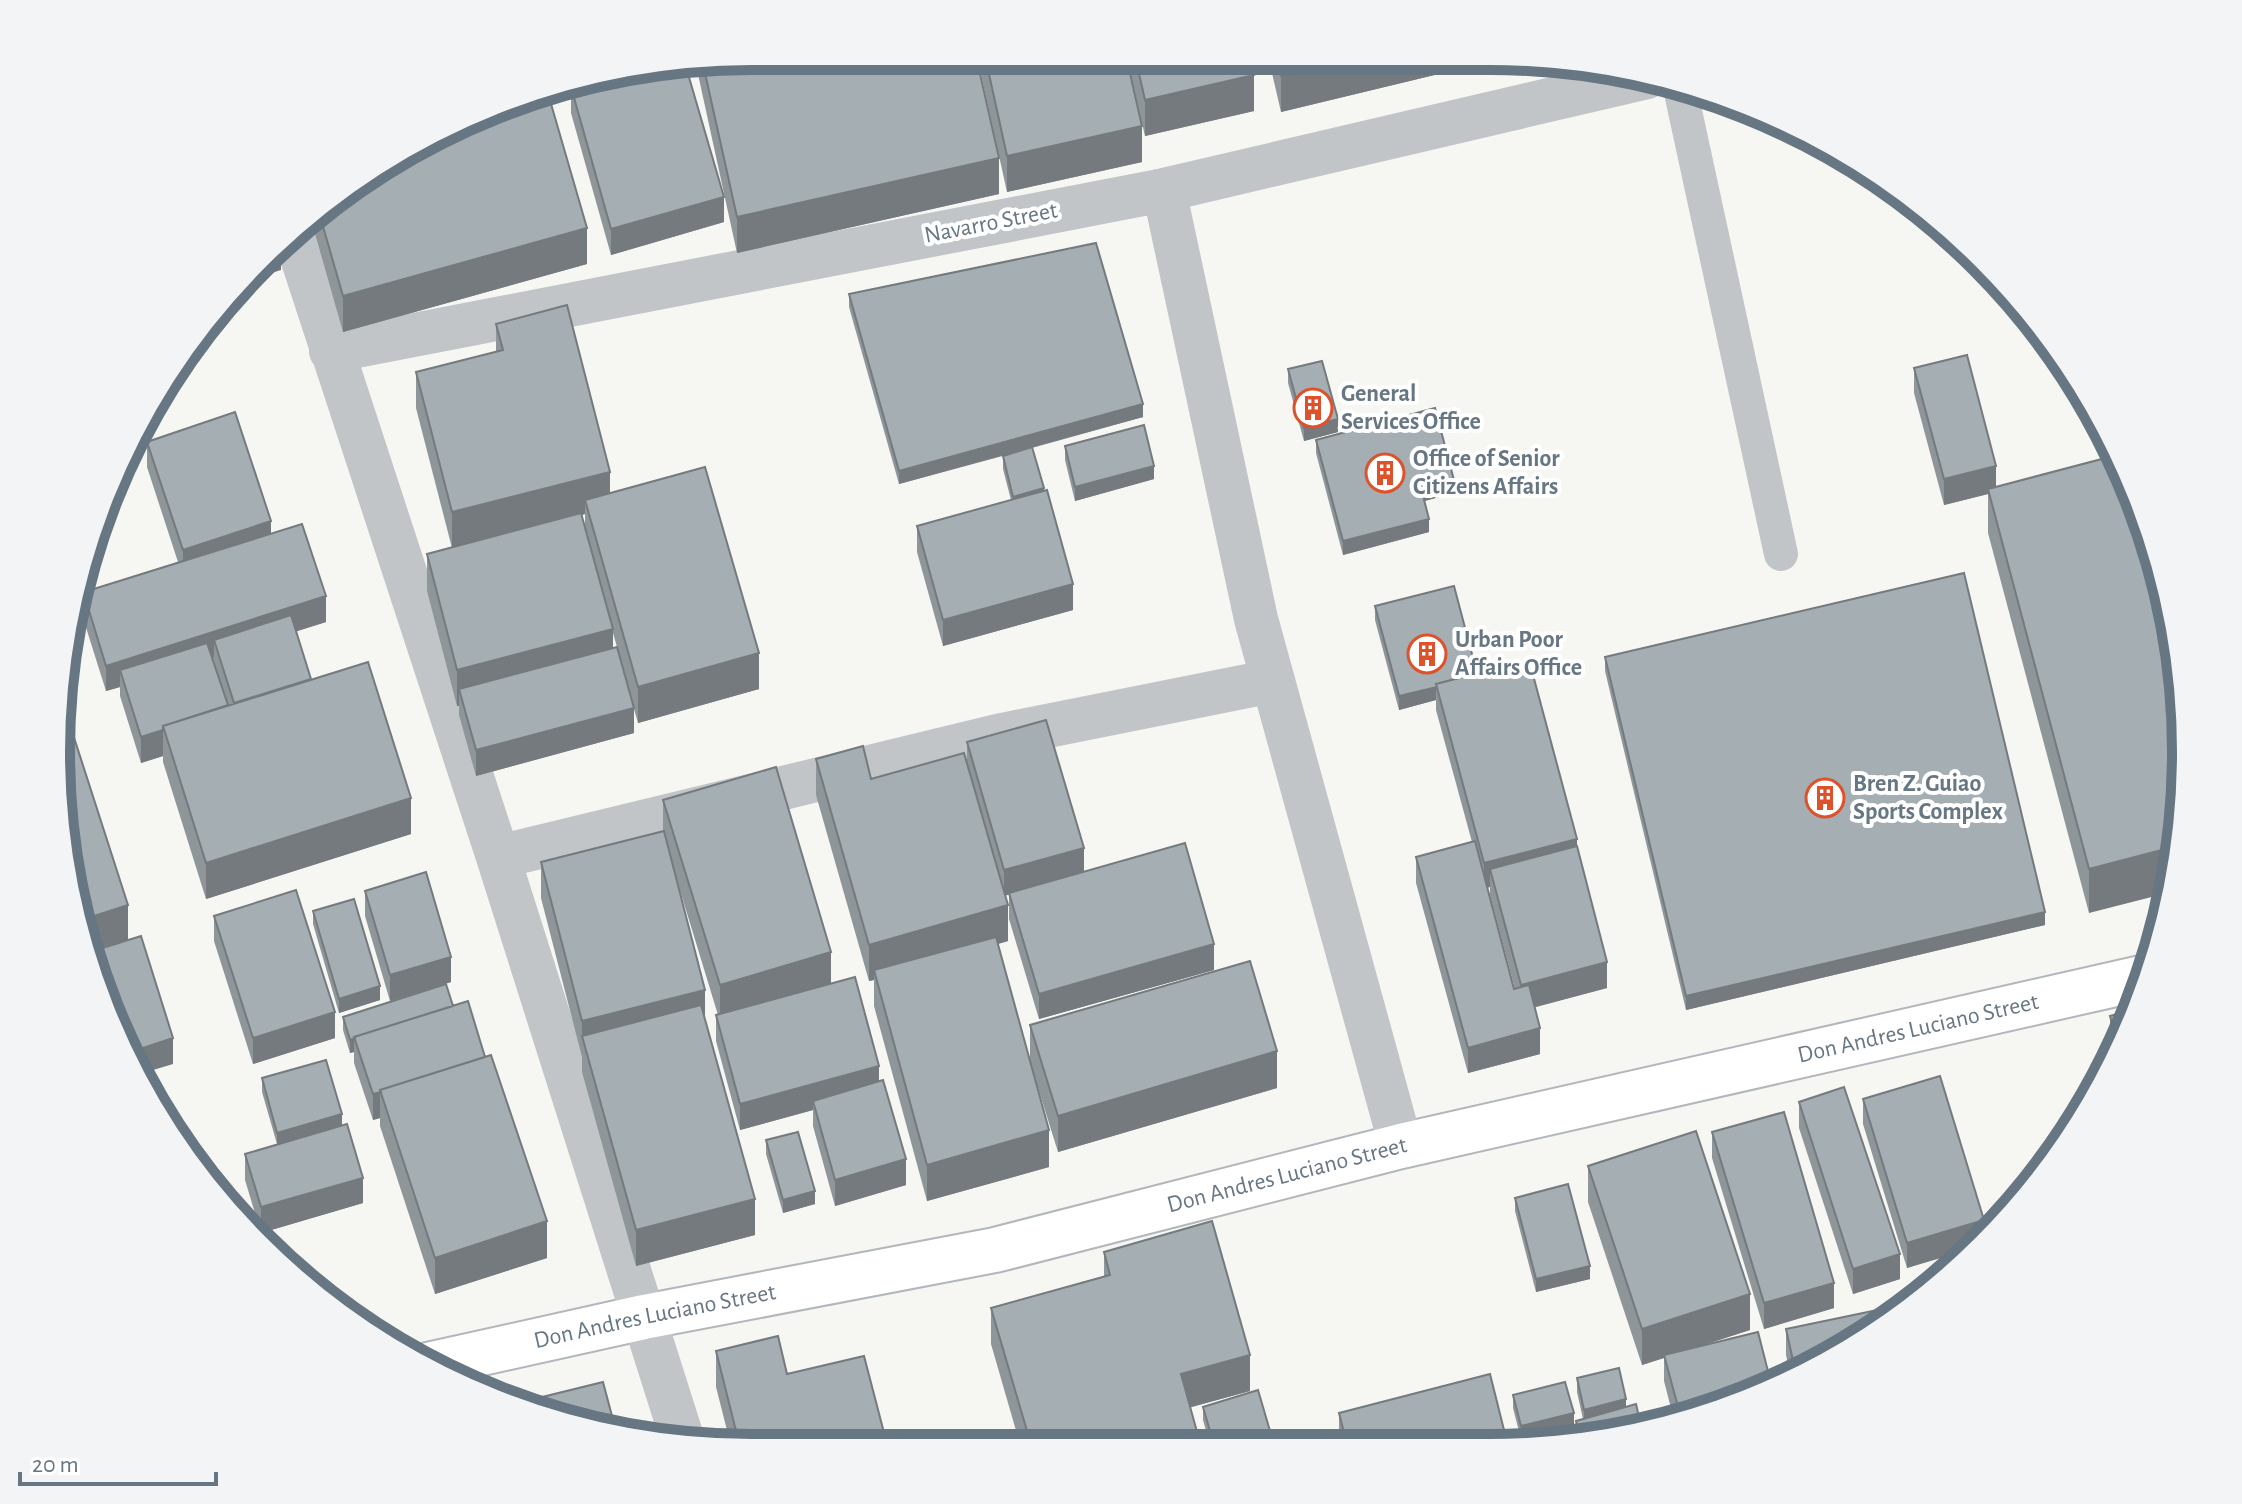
<svg xmlns="http://www.w3.org/2000/svg" width="2242" height="1504" viewBox="0 0 2242 1504" font-family="'Alegreya Sans',sans-serif">
	<style>
		.lines { fill: none; stroke-linecap: round; stroke-linejoin: round }
		.secondary-casing { stroke: #b1b7bb; stroke-width: 48 }
		.lane { stroke: #c1c5c8; stroke-width: 34 }
		.street { stroke: #c1c5c8; stroke-width: 44 }
		.secondary { stroke: #fff; stroke-width: 44 }
		.wall { fill: #8e969a; fill-rule: evenodd }
		.shaded-wall { fill: #747a7d }
		.building { fill: #a5aeb3; stroke: #747a7d; stroke-width: 2 }
		.labels { text-anchor: middle; dominant-baseline: central; stroke-width: 8; stroke-linejoin: round; paint-order: stroke }
		.street-label { font-size: 24px; fill: #667682; stroke: #fff }
		.poi-label { font-size: 24px; font-weight: bold; fill: #667682; stroke: #fff; text-anchor: start }
		.rim { fill: none; stroke: #667682; stroke-width: 10 }
	</style>
	<rect width="100%" height="100%" fill="#f6f6f2"/>
	<g class="lines">
		<defs>
			<g id="secondary">
				<path id="s1" d="M428,1365L644,1317L995,1250L1401,1146L2146,977"/>
			</g>
		</defs>
		<!-- secondary casing -->
		<use href="#secondary" class="secondary-casing"/>
		<!-- lane -->
		<path class="lane" d="M1680,88L1781,554"/>
		<!-- street -->
		<path class="street" d="M1164,190L1256,619L1401,1146
			M296,239L498,857L683,1441
			M331,351L1164,190L1647,77
			M498,857L1002,735L1272,681"/>
		<!-- secondary -->
		<use href="#secondary" class="secondary"/>
	</g>
	<!-- wall -->
	<path class="wall" d="M752,56L999,194L737,253L696,65Z
		M977,56H1126L1142,162L1007,192Z
		M1126,56H1250L1254,111L1145,136Z
		M1268,56H1490L1505,58L1281,112Z
		M571,87L724,222L611,255L571,113Z
		M365,174L587,264L343,332L312,223Z
		M2001,283L2014,298L2006,300Z
		M849,294L1143,417L1032,448L1073,610L943,646L917,552V526L1011,500L1003,469V456L1010,454L899,484L849,307Z
		M496,324L610,494L759,689L638,723L632,702L634,733L476,776L459,715V706H457L427,591V554L452,548L416,408V372L496,352ZM585,514V529L582,515ZM613,633L617,647L613,648Z
		M1914,368L1996,487L2117,455L2089,913L1988,533V494L1944,505L1914,393Z
		M1288,369L1338,432L1304,441L1288,383Z
		M1316,440L1454,493L1424,501L1429,532L1343,555L1316,453Z
		M147,442L271,533L326,622L296,631L311,679L411,834L206,899L163,762V756L141,763L120,696V687L106,691L83,618L84,592L178,562L147,467Z
		M1065,446L1154,479L1075,501L1065,460Z
		M1375,606L1477,673L1577,846L1607,988L1534,1007L1540,1054L1468,1073L1416,883V857L1472,842L1436,710V700L1399,710L1375,620ZM1490,887V895L1515,989H1514L1487,888Z
		M1605,657L2045,925L1686,1010L1605,671Z
		M967,742L1084,872L1214,970L1039,1019L1009,919V894L1005,896L1008,941L998,944L1049,1167L927,1201L874,1006V980L869,981L816,795V759L871,779L967,764Z
		M663,800L831,984L879,1082L906,1185L835,1206L813,1126V1110L740,1130L716,1041V1015H718L679,887L705,1020L755,1235L636,1266L582,1072V1057L541,898V862L663,831Z
		M365,891L451,982L390,1001L365,916Z
		M313,911L380,1000L339,1013L313,924Z
		M214,916L335,1038L253,1064L214,941Z
		M453,1006L547,1258L435,1294L380,1126V1118L373,1120L354,1063V1052L350,1053L343,1030V1017Z
		M2110,1016L2133,1018L2113,1055L2110,1042Z
		M1030,1025L1277,1088L1058,1152L1030,1062Z
		M262,1078L342,1125L363,1203L261,1233L245,1180V1154L277,1144L262,1092Z
		M1863,1099L1984,1242L1907,1268L1863,1124Z
		M1799,1102L1900,1279L1853,1294L1799,1128Z
		M1712,1132L1834,1308L1764,1329L1712,1158Z
		M766,1140L815,1204L783,1213L766,1154Z
		M1588,1166L1750,1330L1699,1346L1757,1395L1674,1420L1664,1381V1358L1642,1365L1588,1202Z
		M1515,1198L1590,1279L1536,1292L1515,1211Z
		M1104,1252L1250,1391L1190,1407L1199,1448H1021L991,1344V1308L1104,1276Z
		M1786,1329L1877,1330L1791,1377L1786,1355Z
		M716,1351L787,1374L752,1448L731,1446L716,1387Z
		M1577,1378L1626,1435L1577,1439L1576,1421L1583,1419L1577,1392Z
		M1513,1395L1574,1426L1521,1439L1513,1408Z
		M1203,1407L1275,1448H1211L1203,1420Z
		M1339,1413L1490,1448H1339Z"/>
	<!-- shaded-wall -->
	<path class="shaded-wall" d="M1363,56H1490L1505,58L1281,112V76Z
		M1254,75V111L1145,136V100Z
		M1142,126V162L1007,192V156Z
		M999,158V194L737,253V217Z
		M724,197V222L611,255V229Z
		M587,228V264L343,332V296Z
		M281,253V270L252,279Z
		M2006,289L2014,298L2006,300Z
		M1143,404V417L899,484V471Z
		M1338,419V432L1304,441V428Z
		M1154,466V479L1075,501V487Z
		M1996,466V492L1988,489V494L1944,505V479Z
		M610,472V508L585,500V514L452,548V512Z
		M1454,480V493L1421,502V488Z
		M1044,488V502L1013,510V497Z
		M1429,519V532L1343,555V541Z
		M271,521V546L183,575V550Z
		M1073,584V610L943,646V620Z
		M326,596V622L219,656L214,640V657L125,685L120,670V687L106,691V666Z
		M613,629V665L459,689V706H457V670Z
		M759,653V689L638,723V687Z
		M1436,687V700L1399,710V696Z
		M634,708V733L476,776V750Z
		M163,730V756L141,763V737Z
		M411,798V834L206,899V863Z
		M1577,839V864L1490,869V887L1484,888V863Z
		M2177,846L2171,892L2089,913V869Z
		M1084,848V873L1004,896V870Z
		M128,905V941L94,952L82,920Z
		M1008,905V941L876,979L874,970V980L869,981V945Z
		M2045,912V925L1686,1010V996Z
		M1214,944V970L1039,1019V994Z
		M831,952V988L720,1021V985Z
		M451,957V982L390,1001V975Z
		M1607,962V988L1521,1011V985Z
		M380,986V1000L339,1013V999Z
		M705,990V1026L582,1036V1021Z
		M335,1012V1038L253,1064V1038Z
		M1540,1028V1054L1468,1073V1048Z
		M173,1038V1064L140,1074L131,1052Z
		M354,1038V1052L350,1053V1040Z
		M1277,1051V1088L1058,1152V1116Z
		M879,1066V1092L813,1101V1110L740,1130V1104Z
		M380,1092V1118L373,1120V1094Z
		M342,1114V1128L277,1146V1133Z
		M1049,1130V1167L927,1201V1165Z
		M906,1159V1185L835,1206V1180Z
		M363,1178V1203L261,1233V1207Z
		M815,1191V1204L783,1213V1200Z
		M755,1199V1235L636,1266V1230Z
		M1984,1220V1242L1978,1247L1907,1268V1243Z
		M547,1221V1258L435,1294V1258Z
		M1900,1254V1279L1853,1294V1269Z
		M1590,1266V1279L1536,1292V1279Z
		M1834,1283V1308L1764,1329V1303Z
		M1750,1294V1330L1642,1365V1329Z
		M1250,1355V1391L1181,1410V1374Z
		M1626,1399V1412L1584,1423V1410Z
		M1574,1413V1426L1521,1439V1426Z
		M1199,1439V1448H1168Z"/>
	<!-- building -->
	<path class="building" d="M752,56H976L999,158L737,217L703,64Z
		M985,56H1126L1142,126L1007,156Z
		M1135,56H1250L1254,75L1145,100Z
		M1276,56H1363L1281,76Z
		M686,67L724,197L611,229L571,87L585,84Z
		M547,90L587,228L343,296L320,216L365,174L529,93Z
		M1096,243L1143,404L899,471L849,294Z
		M567,305L610,472L452,512L416,372L503,350L496,324Z
		M1967,355L1996,466L1944,479L1914,368Z
		M1322,361L1338,419L1304,428L1288,369Z
		M1435,408L1454,480L1421,488L1429,519L1343,541L1316,440Z
		M235,412L271,521L183,550L147,442Z
		M1144,425L1154,466L1075,487L1065,446Z
		M1032,447L1044,488L1013,497L1003,456Z
		M2117,455L2133,485L2173,616L2186,752L2177,846L2089,869L1988,489Z
		M705,467L759,653L638,687L585,500Z
		M1047,490L1073,584L943,620L917,526Z
		M581,513L613,629L457,670L427,554Z
		M302,524L326,596L106,666L84,594V592Z
		M1964,573L2045,912L1686,996L1605,657Z
		M1454,586L1477,673L1436,684L1437,687L1399,696L1375,606Z
		M291,615L311,679L234,703L214,640Z
		M207,643L228,705L163,726V730L141,737L120,670Z
		M617,647L634,708L476,750L459,689Z
		M1529,660L1577,839L1484,863L1436,684Z
		M368,662L411,798L206,863L163,726Z
		M60,694L128,905L82,920L69,888L58,706Z
		M1046,720L1084,848L1004,870L967,742Z
		M863,746L871,779L964,753L1008,905L869,945L816,759Z
		M776,767L831,952L720,985L663,800Z
		M664,831L705,990L582,1021L541,862Z
		M1475,841L1514,989L1529,985L1540,1028L1468,1048L1416,857Z
		M1185,843L1214,944L1039,994L1009,893Z
		M1577,846L1607,962L1521,985L1490,869Z
		M426,872L451,957L390,975L365,891Z
		M296,890L335,1012L253,1038L214,916Z
		M354,899L380,986L339,999L313,911Z
		M141,936L173,1038L131,1052L93,951Z
		M996,937L1049,1130L927,1165L874,970Z
		M1250,961L1277,1051L1058,1116L1030,1025Z
		M855,977L879,1066L740,1104L716,1015Z
		M446,984L453,1006L354,1037L355,1038L350,1040L343,1017Z
		M468,1001L485,1057L380,1090L381,1092L373,1094L354,1037Z
		M701,1005L755,1199L636,1230L582,1036Z
		M2136,1009L2133,1018L2118,1046L2110,1016Z
		M491,1055L547,1221L435,1258L380,1090Z
		M326,1060L342,1114L277,1133L262,1078Z
		M1940,1076L1984,1220L1907,1243L1863,1099Z
		M883,1080L906,1159L835,1180L813,1101Z
		M1844,1087L1900,1254L1853,1269L1799,1102Z
		M1784,1112L1834,1283L1764,1303L1712,1132Z
		M347,1124L363,1178L261,1207L245,1154Z
		M1696,1131L1750,1294L1642,1329L1588,1166Z
		M798,1132L815,1191L783,1200L766,1140Z
		M1568,1184L1590,1266L1536,1279L1515,1198Z
		M1212,1221L1250,1355L1181,1374L1199,1439L1168,1448H1032L991,1308L1110,1275L1104,1252Z
		M1911,1303L1877,1330L1796,1374L1786,1329Z
		M1758,1332L1772,1387L1757,1395L1681,1418L1664,1355Z
		M778,1336L787,1374L864,1356L888,1448H752L740,1447L716,1351Z
		M1619,1368L1626,1399L1584,1410L1577,1378Z
		M1490,1374L1508,1446L1490,1448H1348L1339,1413Z
		M603,1382L617,1435L522,1402Z
		M1565,1382L1574,1413L1521,1426L1513,1395Z
		M1258,1390L1275,1448H1215L1203,1407Z
		M1636,1404L1642,1430L1626,1435L1580,1439L1576,1421Z"/>
	<!-- icons -->
	<defs>
		<symbol id="building-ring" viewBox="-11 -11 22 22"><circle r="9.5" fill="#fff" stroke="#dd522b" stroke-width="1.5"/><path d="M-4-6H4V6H1V3H-1V6H-4ZM-2.5-4.3h1.7v1.8h-1.7ZM.8-4.3h1.7v1.8H.8ZM-2.5-1h1.7V.8h-1.7ZM.8-1h1.7V.8H.8Z" fill="#dd522b"/></symbol>
	</defs>
	<g fill-rule="evenodd">
		<use href="#building-ring" x="1291" y="386" width="44" height="44"/>
		<use href="#building-ring" x="1363" y="451" width="44" height="44"/>
		<use href="#building-ring" x="1405" y="632" width="44" height="44"/>
		<use href="#building-ring" x="1803" y="776" width="44" height="44"/>
	</g>
	<g class="labels">
		<!-- street labels -->
		<g class="street-label">
			<text transform="translate(991 223) rotate(-11)">Navarro Street</text>
			<text stroke="none"><textPath href="#s1" startOffset="1528">Don Andres Luciano Street</textPath></text>
			<text stroke="none"><textPath href="#s1" startOffset="880">Don Andres Luciano Street</textPath></text>
			<text stroke="none"><textPath href="#s1" startOffset="232">Don Andres Luciano Street</textPath></text>
		</g>
		<!-- poi labels -->
		<g class="poi-label">
			<text x="1341" y="394">General<tspan x="1341" dy="28">Services Office</tspan></text>
			<text x="1413" y="459">Office of Senior<tspan x="1413" dy="28">Citizens Affairs</tspan></text>
			<text x="1455" y="640">Urban Poor<tspan x="1455" dy="28">Affairs Office</tspan></text>
			<text x="1853" y="784">Bren Z. Guiao<tspan x="1853" dy="28">Sports Complex</tspan></text>
		</g>
	</g>
	<!-- crop -->
	<path d="M0 0H2242V1504H0ZM752 70H1490A682 682 0 0 1 2172 752V752A682 682 0 0 1 1490 1434H752A682 682 0 0 1 70 752V752A682 682 0 0 1 752 70Z" fill="#f3f4f5" fill-rule="evenodd"/>
	<path class="rim" d="M752 70H1490A682 682 0 0 1 2172 752V752A682 682 0 0 1 1490 1434H752A682 682 0 0 1 70 752V752A682 682 0 0 1 752 70Z"/>
	<!-- scale -->
	<path d="M20 1472v12h196v-12" fill="none" stroke="#667682" stroke-width="4"/>
	<text x="32" y="1472" font-size="24" fill="#667682" stroke="#ffffff" stroke-width="6" paint-order="stroke">20 m</text>
</svg>
